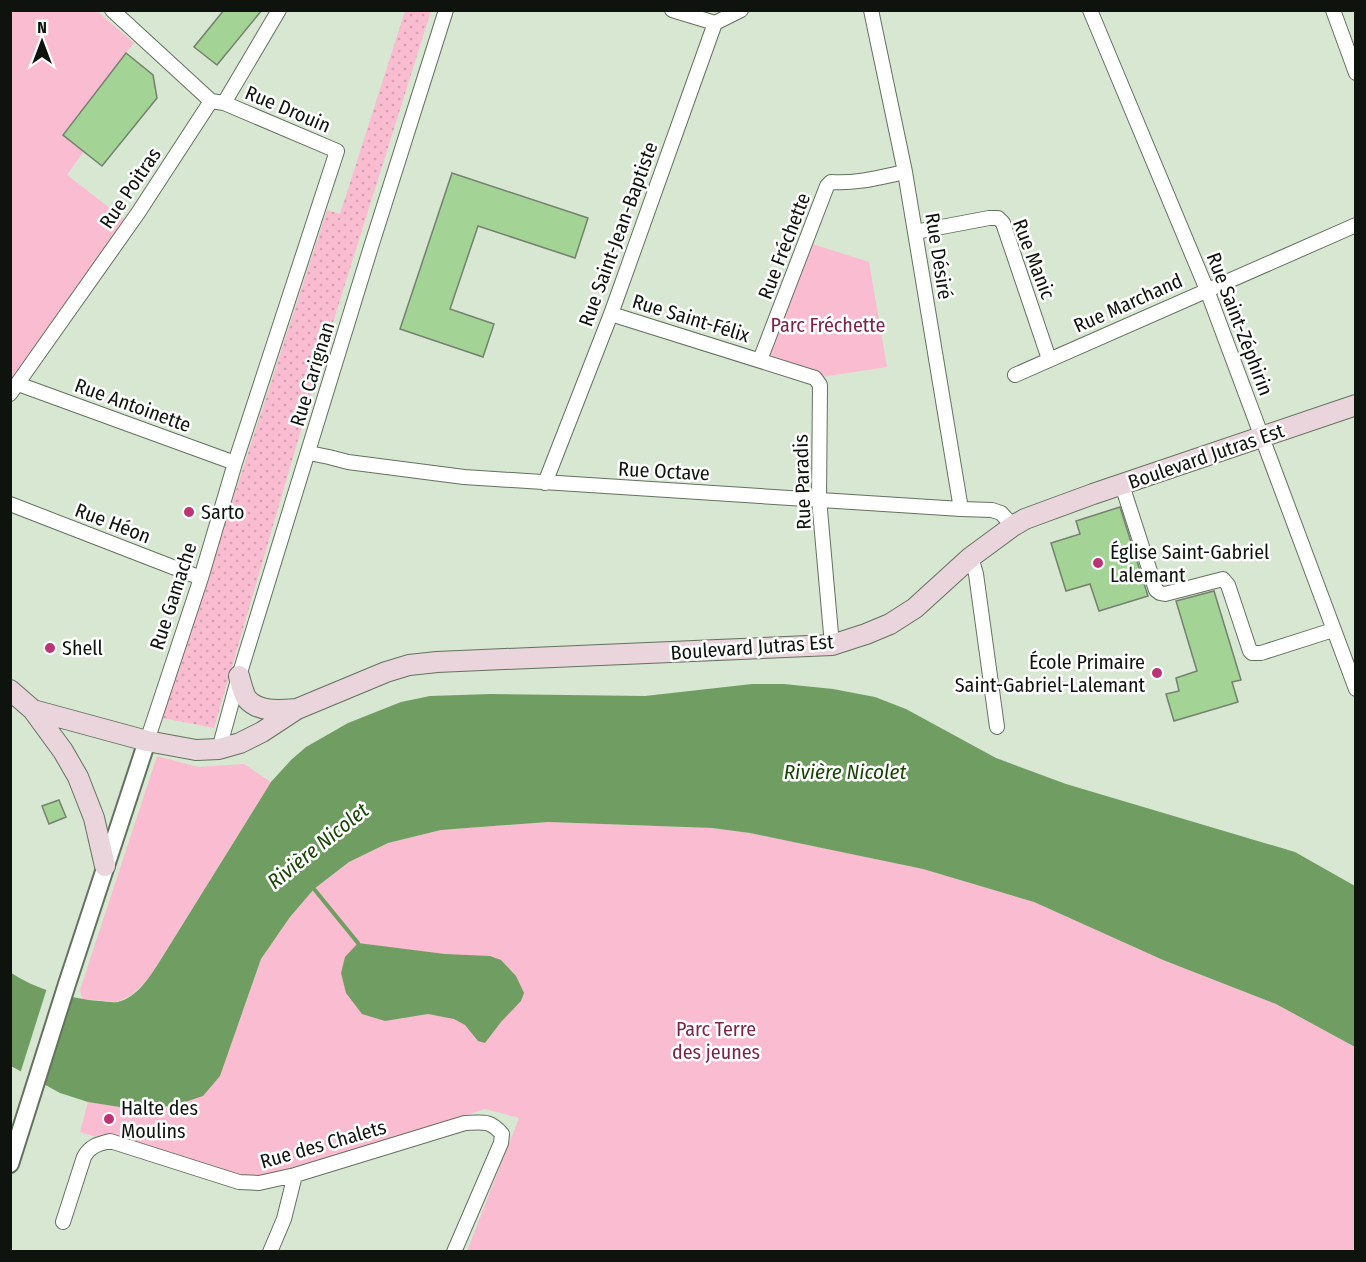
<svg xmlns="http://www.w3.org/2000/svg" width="1366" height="1262" viewBox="0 0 1366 1262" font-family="'Fira Sans Condensed',sans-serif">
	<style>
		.grass { fill: url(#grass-dots) }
		.green { fill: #fabcd1 }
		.water { fill: #709e62 }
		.pier { fill: #d7e7d2 }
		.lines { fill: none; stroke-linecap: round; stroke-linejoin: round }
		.stream { stroke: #709e62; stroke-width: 4 }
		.building { fill: #a4d495; stroke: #73816e; stroke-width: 1.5 }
		.minor-casing { stroke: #63715f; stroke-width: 16 }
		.tertiary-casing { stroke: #63715f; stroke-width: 20 }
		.secondary-casing { stroke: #63715f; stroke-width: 22 }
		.minor { stroke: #fff; stroke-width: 14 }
		.tertiary { stroke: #fff; stroke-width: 16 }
		.secondary { stroke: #ead5dd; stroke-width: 20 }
		.poi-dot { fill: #bc3474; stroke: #fff; stroke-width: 2 }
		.labels { text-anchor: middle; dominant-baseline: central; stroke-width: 5; stroke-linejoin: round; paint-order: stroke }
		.street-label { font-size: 20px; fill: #0e140d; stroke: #fff }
		.park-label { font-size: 20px; fill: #7c234c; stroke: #fff }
		.poi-label { font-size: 20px; fill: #0e140d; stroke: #fff; text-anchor: start }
		.water-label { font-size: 21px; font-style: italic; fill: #184504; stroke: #fff }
	</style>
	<defs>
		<pattern id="grass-dots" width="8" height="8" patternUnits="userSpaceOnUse" patternTransform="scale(1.5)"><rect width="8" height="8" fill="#fabcd1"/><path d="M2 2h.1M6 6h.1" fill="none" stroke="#d5a1b2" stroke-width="1.8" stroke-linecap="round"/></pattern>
	</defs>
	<rect width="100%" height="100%" fill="#d7e7d2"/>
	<!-- grass -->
	<path class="grass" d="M405,11H431L324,351L214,728L162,718L327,210L340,214Z"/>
	<!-- green -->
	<path class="green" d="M11,11H97L134,43L63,134L84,151L67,175L124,219L11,384Z
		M806,242L869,262L887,367L815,378L760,360Z
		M157,756L198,767L244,764L271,782L149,978L133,994L117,1002L82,999L80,990Z
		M548,822L712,828L750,833L923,869L1034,902L1163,960L1276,1004L1355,1047V1251H467L519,1118L485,1109L295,1169L257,1188L80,1132L88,1102L132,1109L173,1106L243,1011L261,959L290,917L314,889L349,862L388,843L441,830Z"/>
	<!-- water -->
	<path class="water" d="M752,684H784L833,689L875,697L906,709L996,758L1066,784L1295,852L1355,886V1047L1276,1004L1163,960L1034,902L923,869L750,833L712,828L548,822L441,830L388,843L349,862L314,889L290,917L261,959L220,1076L203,1096L173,1106L132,1109L88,1102L60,1093L11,1066L10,972C36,990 69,998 99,1001C105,1001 112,1003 118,1002C139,997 152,973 163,956L271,782L291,760L306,747L348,723L401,702L430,696L491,694L645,696Z
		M358,943L445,954L490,956L501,960L516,976L524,993L521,1001L501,1022L485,1043L478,1041L465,1025L454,1019L428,1014L385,1021L362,1014L346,993L341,973L345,957Z"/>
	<!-- pier -->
	<path class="pier" d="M47,988L72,993L42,1086L20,1074Z"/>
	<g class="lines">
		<!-- stream -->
		<path class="stream" d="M314,889L358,943"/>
	</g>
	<!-- building -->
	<path class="building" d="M224,10H262L217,65L194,47Z
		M126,53L153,75L157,98L102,166L63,135Z
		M452,173L588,218L575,258L478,226L450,309L494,324L483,357L400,329Z
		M1120,507L1148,596L1099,611L1090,584L1066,591L1051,543L1080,534L1076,521Z
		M1214,591L1241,680L1232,682L1238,702L1174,721L1166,694L1179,691L1176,678L1197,671L1176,601Z
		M59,800L66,817L49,824L42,806Z"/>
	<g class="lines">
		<defs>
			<path id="minor" d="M112,10L211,101
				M672,10L715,23
				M871,10L905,172L961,509
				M1090,10L1207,290L1356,689
				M1333,10L1356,73
				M915,232L989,218H998L1003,223L1049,359
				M611,314L815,378L820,385L819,499L832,645
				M760,360L827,186L831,182C856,184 881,177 905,172
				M1015,375L1356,225
				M18,384L235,463
				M10,394L138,213L211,101L224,103L279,10
				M309,453L329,457L348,462L464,477L961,509L992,510L1001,513L1013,526
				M545,483L611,314L715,23L741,10
				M1122,485L1156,590L1160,593L1165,594L1223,579L1228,585L1250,651L1252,653H1261L1333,630
				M10,504L201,578
				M971,557L976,574L997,727
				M147,741L201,578L235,463L337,151L224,103
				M219,749L239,676L370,250L446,10
				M63,1222L84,1157C90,1146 98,1144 110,1141L239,1182L259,1183L295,1175L465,1123C483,1122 490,1120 502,1134L501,1143L454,1252
				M270,1252L284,1219L295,1175"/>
			<path id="tertiary" d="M10,1164L67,984L147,741"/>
			<path id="secondary" d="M239,676C241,683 243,693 247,699C259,713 282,710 297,709
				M10,690L33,710L147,741L196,750L219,749L240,743L262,732L297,709L386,672L409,665L437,662L832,645L866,634L890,624L915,608L971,557L1013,526L1025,519L1093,494L1356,405
				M33,710L63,751L78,777L94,818L105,866"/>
		</defs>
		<!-- minor casing -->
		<use href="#minor" class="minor-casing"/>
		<!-- tertiary casing -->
		<use href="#tertiary" class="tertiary-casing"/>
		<!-- secondary casing -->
		<use href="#secondary" class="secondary-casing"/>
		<!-- minor -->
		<use href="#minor" class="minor"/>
		<!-- tertiary -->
		<use href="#tertiary" class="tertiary"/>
		<!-- secondary -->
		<use href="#secondary" class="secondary"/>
	</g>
	<!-- markers -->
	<g class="poi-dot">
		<circle cx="189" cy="512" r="6"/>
		<circle cx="1098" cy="563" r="6"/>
		<circle cx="50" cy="648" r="6"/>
		<circle cx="1157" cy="673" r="6"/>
		<circle cx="109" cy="1119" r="6"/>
	</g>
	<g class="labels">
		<!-- street labels -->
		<g class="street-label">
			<text transform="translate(288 109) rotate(23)">Rue Drouin</text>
			<text transform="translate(130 188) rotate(-56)">Rue Poitras</text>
			<text transform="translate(618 234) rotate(-70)">Rue Saint-Jean-Baptiste</text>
			<text transform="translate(784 246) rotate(-69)">Rue Fréchette</text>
			<text transform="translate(939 256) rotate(81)">Rue Désiré</text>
			<text transform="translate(1034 259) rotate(69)">Rue Manic</text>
			<text transform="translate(1128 303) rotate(-24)">Rue Marchand</text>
			<text transform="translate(691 318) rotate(17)">Rue Saint-Félix</text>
			<text transform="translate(1240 324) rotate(69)">Rue Saint-Zéphirin</text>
			<text transform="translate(312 374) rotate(-73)">Rue Carignan</text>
			<text transform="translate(133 405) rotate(20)">Rue Antoinette</text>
			<text transform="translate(1206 456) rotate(-19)">Boulevard Jutras Est</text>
			<text transform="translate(664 471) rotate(3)">Rue Octave</text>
			<text transform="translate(802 482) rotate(-92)">Rue Paradis</text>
			<text transform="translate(113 523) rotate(21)">Rue Héon</text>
			<text transform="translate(173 596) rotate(-72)">Rue Gamache</text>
			<text transform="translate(752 647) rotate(-4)">Boulevard Jutras Est</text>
			<text transform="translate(323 1144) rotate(-16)">Rue des Chalets</text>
		</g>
		<!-- park labels -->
		<g class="park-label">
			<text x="828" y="325">Parc Fréchette</text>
			<text x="716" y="1029">Parc Terre<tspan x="716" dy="23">des jeunes</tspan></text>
		</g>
		<!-- poi labels -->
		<g class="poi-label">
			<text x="201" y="512">Sarto</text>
			<text x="1110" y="552">Église Saint-Gabriel<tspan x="1110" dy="23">Lalemant</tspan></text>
			<text x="62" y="648">Shell</text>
			<text x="1145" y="662" text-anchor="end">École Primaire<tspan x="1145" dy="23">Saint-Gabriel-Lalemant</tspan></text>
			<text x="121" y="1108">Halte des<tspan x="121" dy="23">Moulins</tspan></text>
		</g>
		<!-- water labels -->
		<g class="water-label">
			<text x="845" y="772">Rivière Nicolet</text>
			<text transform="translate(318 846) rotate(-39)">Rivière Nicolet</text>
		</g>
	</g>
	<!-- border -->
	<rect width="1366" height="1262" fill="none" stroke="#0e140d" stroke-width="24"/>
	<!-- north arrow -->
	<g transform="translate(42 42)" stroke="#ffffff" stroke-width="4.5" paint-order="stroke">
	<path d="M0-4.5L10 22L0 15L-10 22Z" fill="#0e140d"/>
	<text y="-9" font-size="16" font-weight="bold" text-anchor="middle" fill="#0e140d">N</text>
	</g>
</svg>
